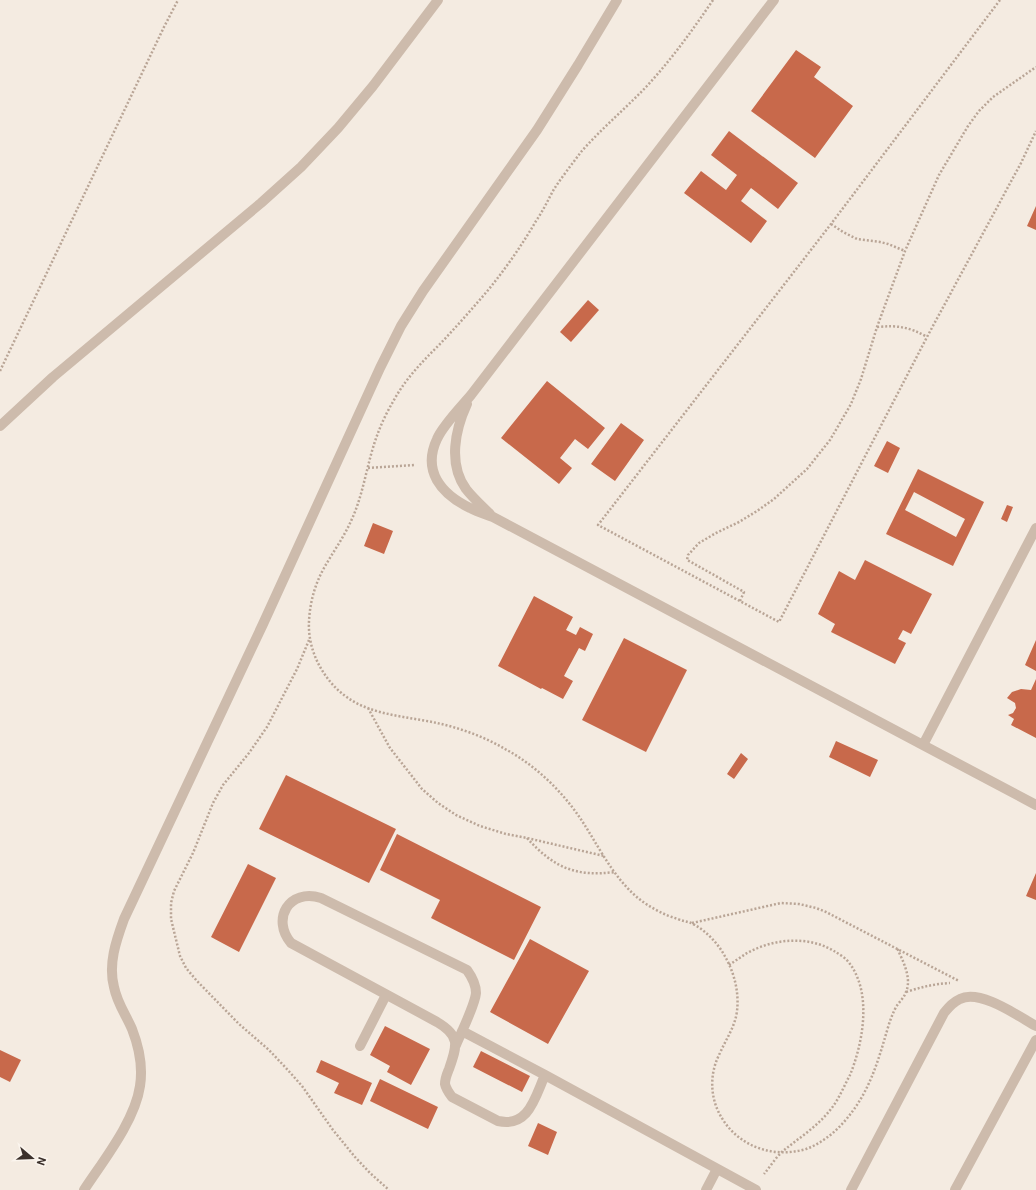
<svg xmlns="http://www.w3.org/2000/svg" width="1036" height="1190" viewBox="0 0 1036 1190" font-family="Roboto,sans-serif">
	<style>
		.building { fill: #c8694b; fill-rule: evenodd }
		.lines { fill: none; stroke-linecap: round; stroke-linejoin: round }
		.path { stroke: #b9a596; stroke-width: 2.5; stroke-dasharray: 2 2; stroke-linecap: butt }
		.service { stroke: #cdbbac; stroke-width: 10 }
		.minor { stroke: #cdbbac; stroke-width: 10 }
	</style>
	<rect width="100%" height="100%" fill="#f4ebe1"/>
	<!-- building -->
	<path class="building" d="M796,50L821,67L814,77L853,106L815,158L751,111Z
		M729,131L798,183L778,209L751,188L741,201L767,221L751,243L684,193L701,171L726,190L737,175L711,155Z
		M1036,206V230L1027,226Z
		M588,300L599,310L571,342L560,332Z
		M547,381L605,428L588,449L575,439L560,458L572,468L559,484L501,438Z
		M621,423L644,440L615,481L591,464Z
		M887,441L900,448L888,473L874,466Z
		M918,469L984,502L953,566L886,534ZM914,492L965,519L956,537L905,510Z
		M1007,505L1013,507L1007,522L1001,519Z
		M373,523L393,531L384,554L364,546Z
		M865,560L932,594L911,634L903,630L898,639L906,643L895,664L831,632L835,624L818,614L839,571L855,580Z
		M534,596L573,617L566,630L576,635L580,627L593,634L585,651L579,648L564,676L573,681L563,699L542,688L541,689L498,666Z
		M624,638L687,670L646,752L582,720Z
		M1036,640V671L1025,665Z
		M1036,679V738L1011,725L1014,719L1008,715L1013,713L1016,708L1015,703L1007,698L1012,692L1021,689L1031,690Z
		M836,741L878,760L870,777L829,757Z
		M741,753L748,759L734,779L727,774Z
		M286,775L396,829L369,883L259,829Z
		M397,834L541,907L514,960L431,918L440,900L380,870Z
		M248,864L276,878L239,952L211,937Z
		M1036,873V900L1026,896Z
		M530,939L589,971L548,1044L490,1012Z
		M385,1026L430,1049L411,1085L387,1072L390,1066L370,1055Z
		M0,1050L21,1060L10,1082L0,1077Z
		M481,1051L530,1076L522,1092L473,1067Z
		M321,1060L372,1083L362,1105L334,1093L339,1083L316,1072Z
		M380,1079L438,1107L428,1129L370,1101Z
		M538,1123L557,1132L548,1155L528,1146Z"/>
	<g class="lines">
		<!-- path -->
		<path class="path" d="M713,0C692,31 671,60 646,87C625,109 601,129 581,152C572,164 562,177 554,189C548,200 543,211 536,221C522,245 506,268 489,289C473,308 457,326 440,344C423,361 406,378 394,400C388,410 382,422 378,433C367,461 364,494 351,521C344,537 333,552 324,568C315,584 310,602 309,621C307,657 331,694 365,707C387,716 414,718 437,723C460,728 485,737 505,749C537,766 565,794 584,824C600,849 614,878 638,898C649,907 664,915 678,919C685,922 688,921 695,925C723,941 741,979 737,1011C735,1027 726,1039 720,1053C711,1070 710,1089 716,1106C730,1143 769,1160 806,1149C820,1144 833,1134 843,1123C870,1093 878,1061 889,1024C891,1018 893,1013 896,1007C899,1002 904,998 906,992C912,978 903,961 897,948
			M1000,0L831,224L598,525L779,622L927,337L1021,163L1036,131
			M831,224L843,232L857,239L880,242L888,244L905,251
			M877,327C897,325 910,327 927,337
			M0,371L164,27L178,0
			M368,468L414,465
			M740,601L744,592L691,562L687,560L688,555L699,543L716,533L739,522L757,511L774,499L807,469L830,440L851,404L861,379L877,327L905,251L939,175L968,126L979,111L993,97L1036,67
			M309,640L297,669L267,727L249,753L223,785L213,803L193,853L174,891L171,903V919L180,956L186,968L197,981L239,1024L269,1050L286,1068L302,1086L333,1130L355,1157L370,1173L389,1190
			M368,708L390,748L422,789L438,803L456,815L480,826L506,834L527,838L604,856
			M527,838C554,868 576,877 615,872
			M692,923L781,903L799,904L816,908L826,912L959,981
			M729,965C735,961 741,957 747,953C773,939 807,935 834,951C839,954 846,958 850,964C872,994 863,1043 850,1075C844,1086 839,1099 831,1109C818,1126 799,1138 783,1151C776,1157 770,1167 764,1174
			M906,992C921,987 934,984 950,983"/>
		<!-- service -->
		<path class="service" d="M462,1031L545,1075L756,1190
			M456,1045C461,1033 475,1005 476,993C476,984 472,977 467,970L321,898C289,888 271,919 291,943L437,1022C461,1036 457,1046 449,1069C447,1074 445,1078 445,1084C446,1089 449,1093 452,1097L498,1121C529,1128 535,1097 545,1075
			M360,1046L386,995
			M706,1190L717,1169
			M851,1190L944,1013C949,1007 953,1002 960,999C980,989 1018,1016 1036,1026"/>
		<!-- minor -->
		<path class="minor" d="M774,0L471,395C461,407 443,425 437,439C422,471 441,494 470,508C477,512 485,514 493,517L1036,805
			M467,404C455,430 448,464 466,489C473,498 482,506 490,514
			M0,426L53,377L261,203L301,167L338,128L373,86L438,0
			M923,745L1036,528
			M84,1190C103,1161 135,1121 140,1086C143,1067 139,1047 132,1029C126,1015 117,1003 114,987C108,964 116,941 124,919L263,624L380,368L401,326L423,291L537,130L578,65L617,0
			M955,1190L1036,1040"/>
	</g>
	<!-- north arrow -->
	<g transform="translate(32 1158) rotate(109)" stroke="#fbf5ee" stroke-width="3" paint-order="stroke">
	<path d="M0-3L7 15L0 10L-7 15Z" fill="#3b302b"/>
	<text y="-6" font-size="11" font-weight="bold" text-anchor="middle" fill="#3b302b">N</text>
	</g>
</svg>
